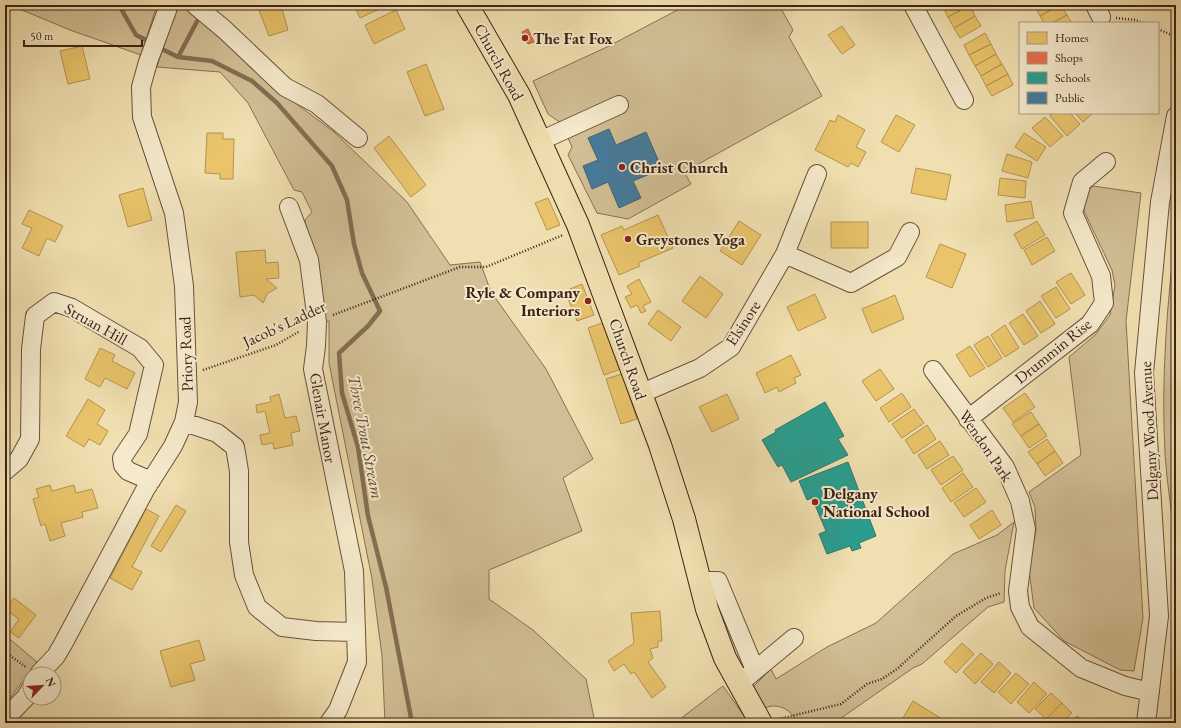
<svg xmlns="http://www.w3.org/2000/svg" width="1181" height="728" viewBox="0 0 1181 728" font-family="'EB Garamond',serif">
	<style>
		.green { fill: #d2bf95; stroke: #887054 }
		.homes { fill: #e9c46a; stroke: #b59350 }
		.shops { fill: #e76f51; stroke: #b4583f }
		.schools { fill: #2a9d8f; stroke: #30786a }
		.public { fill: #457b9d; stroke: #436074 }
		.lines { fill: none; stroke-linecap: round; stroke-linejoin: round }
		.stream { stroke: #846d52; stroke-width: 4.5 }
		.minor-casing { stroke: #6a513b; stroke-width: 20 }
		.major-casing { stroke: #3d2214; stroke-width: 24 }
		.path { stroke: #3d2214; stroke-width: 2.5; stroke-dasharray: 1 2; stroke-linecap: butt }
		.minor { stroke: #f5eacc; stroke-width: 18 }
		.major { stroke: #f0dfb0; stroke-width: 22 }
		.poi-dot { fill: #8f2418; stroke: #f5eacc; stroke-width: 1.5 }
		.labels { text-anchor: middle; dominant-baseline: central; stroke-width: 4; stroke-linejoin: round; paint-order: stroke }
		.poi-label { font-size: 16px; font-weight: bold; fill: #3d2214; stroke: #f5eacc; text-anchor: start }
		.street-label { font-size: 16px; fill: #3d2214; stroke: #f5eacc }
		.water-label { font-size: 17px; font-style: italic; fill: #604833; stroke: #f5eacc }
	</style>
	<rect width="100%" height="100%" fill="#f0dfb0"/>
	<filter id="stains"><feTurbulence type="fractalNoise" baseFrequency=".005" numOctaves="4"/><feColorMatrix values="0 0 0 0 .2 0 0 0 0 .09 0 0 0 0 .02 0 0 0 .5 -.17"/></filter>
	<radialGradient id="worn" r=".72"><stop offset=".6" stop-color="#630" stop-opacity="0"/><stop offset="1" stop-color="#630" stop-opacity=".3"/></radialGradient>
	<!-- green -->
	<path class="green" d="M10,5H157L141,55L70,30Z
		M175,5H184L206,20L298,105L334,132L407,202L450,265L480,262L491,292L546,369L593,459L563,478L582,531L489,570V599L533,630L586,679L595,723H385L382,656L372,579L329,363V321L321,324V311L305,220L312,212L302,192L294,190L248,103L220,72L157,67Z
		M687,5H779L793,30L789,37L822,96L684,172L691,184L628,219L597,213L568,155L572,147L561,123L548,114L533,81L607,47Z
		M1093,186L1141,193L1126,321L1143,618L1134,671L1120,670L1064,641L1034,608L1029,570L1036,530L1035,507L1029,492L1081,455L1069,357L1095,335L1110,315L1115,285L1112,270L1084,211L1085,194Z
		M1176,229V545C1172,515 1167,484 1165,454C1161,379 1167,303 1176,229Z
		M1014,522L1005,571L1004,602L988,607L922,664L913,668L834,723H797C792,710 778,702 765,708L753,687L771,669L776,679L827,647L876,623L953,554L997,535Z
		M5,635L37,662L5,705Z
		M723,686L749,723H675Z"/>
	<!-- homes -->
	<path class="homes" d="M257,5H281L288,30L269,36Z
		M354,5H388L360,18Z
		M947,5H970L948,17L943,7Z
		M970,5L975,16L954,28L948,17Z
		M1036,5H1060L1040,16L1035,6Z
		M1060,5L1067,15L1052,23H1044L1040,16Z
		M396,10L405,29L374,44L365,25Z
		M1067,15L1072,23H1052Z
		M975,16L981,26L960,38L954,28Z
		M842,26L855,45L842,54L828,35Z
		M985,33L991,44L969,55L964,45Z
		M991,44L996,54L975,66L969,55Z
		M82,46L90,79L68,84L60,51Z
		M996,54L1002,64L981,76L975,66Z
		M426,64L444,109L425,116L407,72Z
		M1002,64L1008,74L986,86L981,76Z
		M1008,74L1013,85L992,96L986,86Z
		M1053,113H1070L1080,124L1067,136L1050,116Z
		M1075,113H1093L1083,122Z
		M838,115L865,130L856,147L866,152L858,167L851,163L848,167L815,150L830,120L835,122Z
		M896,115L915,125L899,152L881,142Z
		M1045,117L1063,136L1050,147L1032,128Z
		M207,133H223V139H234L233,179H220V174L205,173Z
		M1024,133L1046,147L1037,161L1015,147Z
		M389,136L426,185L411,197L374,148Z
		M1007,154L1032,162L1028,178L1002,171Z
		M916,168L951,175L946,200L911,193Z
		M1000,178L1026,181L1025,198L998,195Z
		M143,188L152,220L128,227L119,195Z
		M548,198L560,225L547,230L535,203Z
		M1031,201L1034,218L1007,222L1005,205Z
		M29,210L63,226L55,242L47,238L39,256L22,248L32,228L22,224Z
		M658,215L673,248L638,263L640,266L619,275L601,235L622,226L624,230Z
		M739,221L761,235L742,265L720,251Z
		M1037,221L1045,235L1022,249L1014,234Z
		M831,222H868V248H831Z
		M1047,237L1055,251L1032,265L1024,250Z
		M940,244L966,254L952,288L926,277Z
		M265,250L266,263L278,262L279,278L266,279L277,288L267,294L263,303L254,295L240,297L236,252Z
		M1071,273L1085,295L1071,304L1056,282Z
		M700,276L723,294L706,318L682,301Z
		M639,279L651,302L643,306L646,311L641,313L637,305L631,308L625,297L632,294L627,286Z
		M582,284L594,315L577,321L565,291Z
		M1056,287L1070,309L1056,318L1041,296Z
		M815,294L826,318L798,331L787,307Z
		M895,295L904,319L872,333L862,309Z
		M1040,301L1055,324L1041,333L1026,311Z
		M658,310L681,327L671,341L648,324Z
		M1023,314L1038,336L1024,345L1009,323Z
		M605,322L621,369L604,375L588,328Z
		M1005,325L1019,348L1005,357L991,335Z
		M988,336L1002,358L988,367L974,345Z
		M970,346L985,368L970,377L956,355Z
		M100,348L115,355L112,361L135,373L127,389L105,378L100,387L85,379Z
		M791,355L801,375L794,378L796,383L779,392L777,387L765,393L756,373Z
		M880,369L894,389L876,401L862,381Z
		M622,374L637,419L621,424L606,379Z
		M902,393L911,407L889,422L880,408Z
		M1025,393L1035,407L1013,422L1003,408Z
		M279,394L285,418L296,416L300,431L291,433L293,445L274,449L273,443L262,445L260,435L270,433L265,411L257,413L256,405L271,402L270,397Z
		M727,394L739,419L712,432L699,407Z
		M88,399L105,410L97,424L108,431L100,445L89,439L84,447L66,436Z
		M914,409L924,423L902,438L892,424Z
		M1031,412L1039,424L1021,436L1012,424Z
		M1039,424L1047,436L1029,448L1021,436Z
		M927,425L936,439L914,454L905,440Z
		M1047,439L1055,451L1037,464L1028,452Z
		M940,441L949,455L927,469L918,455Z
		M1055,451L1063,463L1045,476L1037,464Z
		M953,456L963,470L941,485L931,470Z
		M963,473L973,487L951,502L942,488Z
		M50,485L52,491L74,485L76,493L92,489L98,508L82,512L83,517L61,523L65,536L50,541L45,524L41,526L33,499L39,497L36,489Z
		M976,488L986,502L964,517L954,503Z
		M176,505L186,511L161,552L151,546Z
		M146,509L159,516L132,567L142,572L132,590L110,578Z
		M992,510L1001,525L979,539L970,525Z
		M14,598L36,615L19,638L10,632L19,619L5,609Z
		M660,611L662,641H658V647L650,649L653,658L648,662L666,687L652,698L634,672L631,674L624,664L614,671L608,661L634,643L631,613Z
		M199,640L205,660L190,664L195,680L171,687L160,651Z
		M962,643L974,654L956,673L944,662Z
		M981,653L993,664L975,684L963,672Z
		M999,662L1011,673L994,693L981,682Z
		M1016,673L1029,684L1011,704L998,692Z
		M1034,682L1047,694L1029,713L1017,702Z
		M1051,693L1062,703L1046,719L1035,709Z
		M913,701L942,719L940,723H900Z
		M1062,703L1072,713L1062,723H1050L1046,719Z
		M1077,716L1085,723H1070Z"/>
	<!-- shops -->
	<path class="shops" d="M528,29L534,42L528,44L522,32Z"/>
	<!-- schools -->
	<path class="schools" d="M825,402L844,436L838,439L848,455L791,482L782,465L778,467L762,440L776,432L775,430Z
		M848,462L876,536L859,543L861,548L852,551L850,546L827,554L819,534L826,531L812,498L807,500L799,481Z"/>
	<!-- public -->
	<path class="public" d="M609,129L616,145L646,132L662,169L633,181L641,198L619,208L608,182L592,189L583,166L598,160L588,138Z"/>
	<g class="lines">
		<!-- stream -->
		<path class="stream" d="M119,5L136,35L152,43
			M158,47L178,57L212,61L252,81L277,103L332,166L347,200L354,244L362,273L380,311L368,326L339,353L342,393L358,447L368,516L386,587L412,723
			M178,57L201,14
			M1176,292V304
			M1176,364L1175,406L1176,464
			M1172,723L1176,703"/>
		<defs>
			<path id="minor" d="M195,5L225,30L285,87L317,104L358,138
				M913,5L964,100
				M1095,5L1101,17
				M540,141L619,105
				M289,207L309,260L317,322L316,346L313,369L354,571L357,662L338,710L329,723
				M785,254L851,283L897,257L910,232
				M933,370L1005,467L1020,501L1026,529L1018,591L1020,607L1030,627L1081,668L1125,686L1150,692
				M640,394L700,368L731,347L785,254L817,174
				M968,419L1090,324L1104,303L1101,276L1073,213L1082,182L1106,162
				M184,422L217,433L235,447L239,471V542L244,575L257,607L282,627L316,631L355,632
				M5,471L19,459L30,439L31,349L35,316L54,302L72,308L140,348L154,365L138,434L122,458L123,465L128,471L151,481
				M700,581H718L755,670
				M39,674L56,656L63,644L145,490L173,446L184,422L188,402L184,286L174,213L142,117L141,87L148,62L169,5
				M747,677L794,638
				M5,719L26,697L30,690
				M1146,723L1159,616L1144,373L1160,202L1176,116"/>
			<path id="major" d="M467,5L519,95L578,225L660,445L684,519L707,609L725,658L761,723"/>
		</defs>
		<!-- minor casing -->
		<use href="#minor" class="minor-casing"/>
		<!-- major casing -->
		<use href="#major" class="major-casing"/>
		<!-- path -->
		<path class="path" d="M1116,18L1136,20L1143,23
			M1158,29L1176,37
			M333,315L460,267H486L563,235
			M203,370L276,345L300,331
			M5,652L26,667
			M779,719L841,704L867,684L882,679L897,669L956,616L986,598L1001,593"/>
		<!-- minor -->
		<use href="#minor" class="minor"/>
		<!-- major -->
		<use href="#major" class="major"/>
	</g>
	<!-- markers -->
	<g class="poi-dot">
		<circle cx="525" cy="38" r="4"/>
		<circle cx="622" cy="167" r="4"/>
		<circle cx="628" cy="239" r="4"/>
		<circle cx="588" cy="301" r="4"/>
		<circle cx="815" cy="502" r="4"/>
	</g>
	<g class="labels">
		<!-- poi labels -->
		<g class="poi-label">
			<text x="533" y="38">The Fat Fox</text>
			<text x="630" y="167">Christ Church</text>
			<text x="636" y="239">Greystones Yoga</text>
			<text x="580" y="292" text-anchor="end">Ryle &amp; Company<tspan x="580" dy="18">Interiors</tspan></text>
			<text x="823" y="493">Delgany<tspan x="823" dy="18">National School</tspan></text>
		</g>
		<!-- street labels -->
		<g class="street-label">
			<text transform="translate(499 62) rotate(61)">Church Road</text>
			<text transform="translate(743 323) rotate(-57)">Elsinore</text>
			<text transform="translate(96 324) rotate(29)">Struan Hill</text>
			<text transform="translate(284 324) rotate(-25)">Jacob's Ladder</text>
			<text transform="translate(1053 351) rotate(-39)">Drummin Rise</text>
			<text transform="translate(186 354) rotate(-92)">Priory Road</text>
			<text transform="translate(628 359) rotate(71)">Church Road</text>
			<text transform="translate(323 418) rotate(80)">Glenair Manor</text>
			<text transform="translate(1149 431) rotate(-93)">Delgany Wood Avenue</text>
			<text transform="translate(986 446) rotate(56)">Wendon Park</text>
		</g>
		<!-- water labels -->
		<g class="water-label">
			<text transform="translate(366 437) rotate(79)">Three Trout Stream</text>
		</g>
	</g>
	<!-- margin -->
	<rect width="1181" height="728" fill="none" stroke="#f0dfb0" stroke-width="20"/>
	<rect x="6" y="6" width="1169" height="716" fill="none" stroke="#3d2214" stroke-width="2"/>
	<rect x="10" y="10" width="1161" height="708" fill="none" stroke="#3d2214"/>
	<!-- legend -->
	<rect x="1019" y="22" width="140" height="92" fill="#f5eacc" stroke="#ab9a82"/>
	<rect x="1027" y="32" width="20" height="12" fill="#e9c46a" stroke="#ab9a82"/>
	<text x="1055" y="42" font-size="12" fill="#3d2214">Homes</text>
	<rect x="1027" y="52" width="20" height="12" fill="#e76f51" stroke="#ab9a82"/>
	<text x="1055" y="62" font-size="12" fill="#3d2214">Shops</text>
	<rect x="1027" y="72" width="20" height="12" fill="#2a9d8f" stroke="#ab9a82"/>
	<text x="1055" y="82" font-size="12" fill="#3d2214">Schools</text>
	<rect x="1027" y="92" width="20" height="12" fill="#457b9d" stroke="#ab9a82"/>
	<text x="1055" y="102" font-size="12" fill="#3d2214">Public</text>
	<!-- north arrow -->
	<g transform="translate(42 686) rotate(65)"><circle r="19" fill="#f5eacc" stroke="#ab9a82"/>
	<path d="M0-3L7 15L0 10L-7 15Z" fill="#8f2418"/>
	<text y="-6" font-size="11" font-weight="bold" text-anchor="middle" fill="#3d2214">N</text>
	</g>
	<!-- scale -->
	<path d="M24 40v6h118v-6" fill="none" stroke="#3d2214" stroke-width="2"/>
	<text x="30" y="40" font-size="12" fill="#3d2214" stroke="#f5eacc" stroke-width="3" paint-order="stroke">50 m</text>
	<rect width="100%" height="100%" filter="url(#stains)"/>
	<rect width="100%" height="100%" fill="url(#worn)"/>
</svg>
